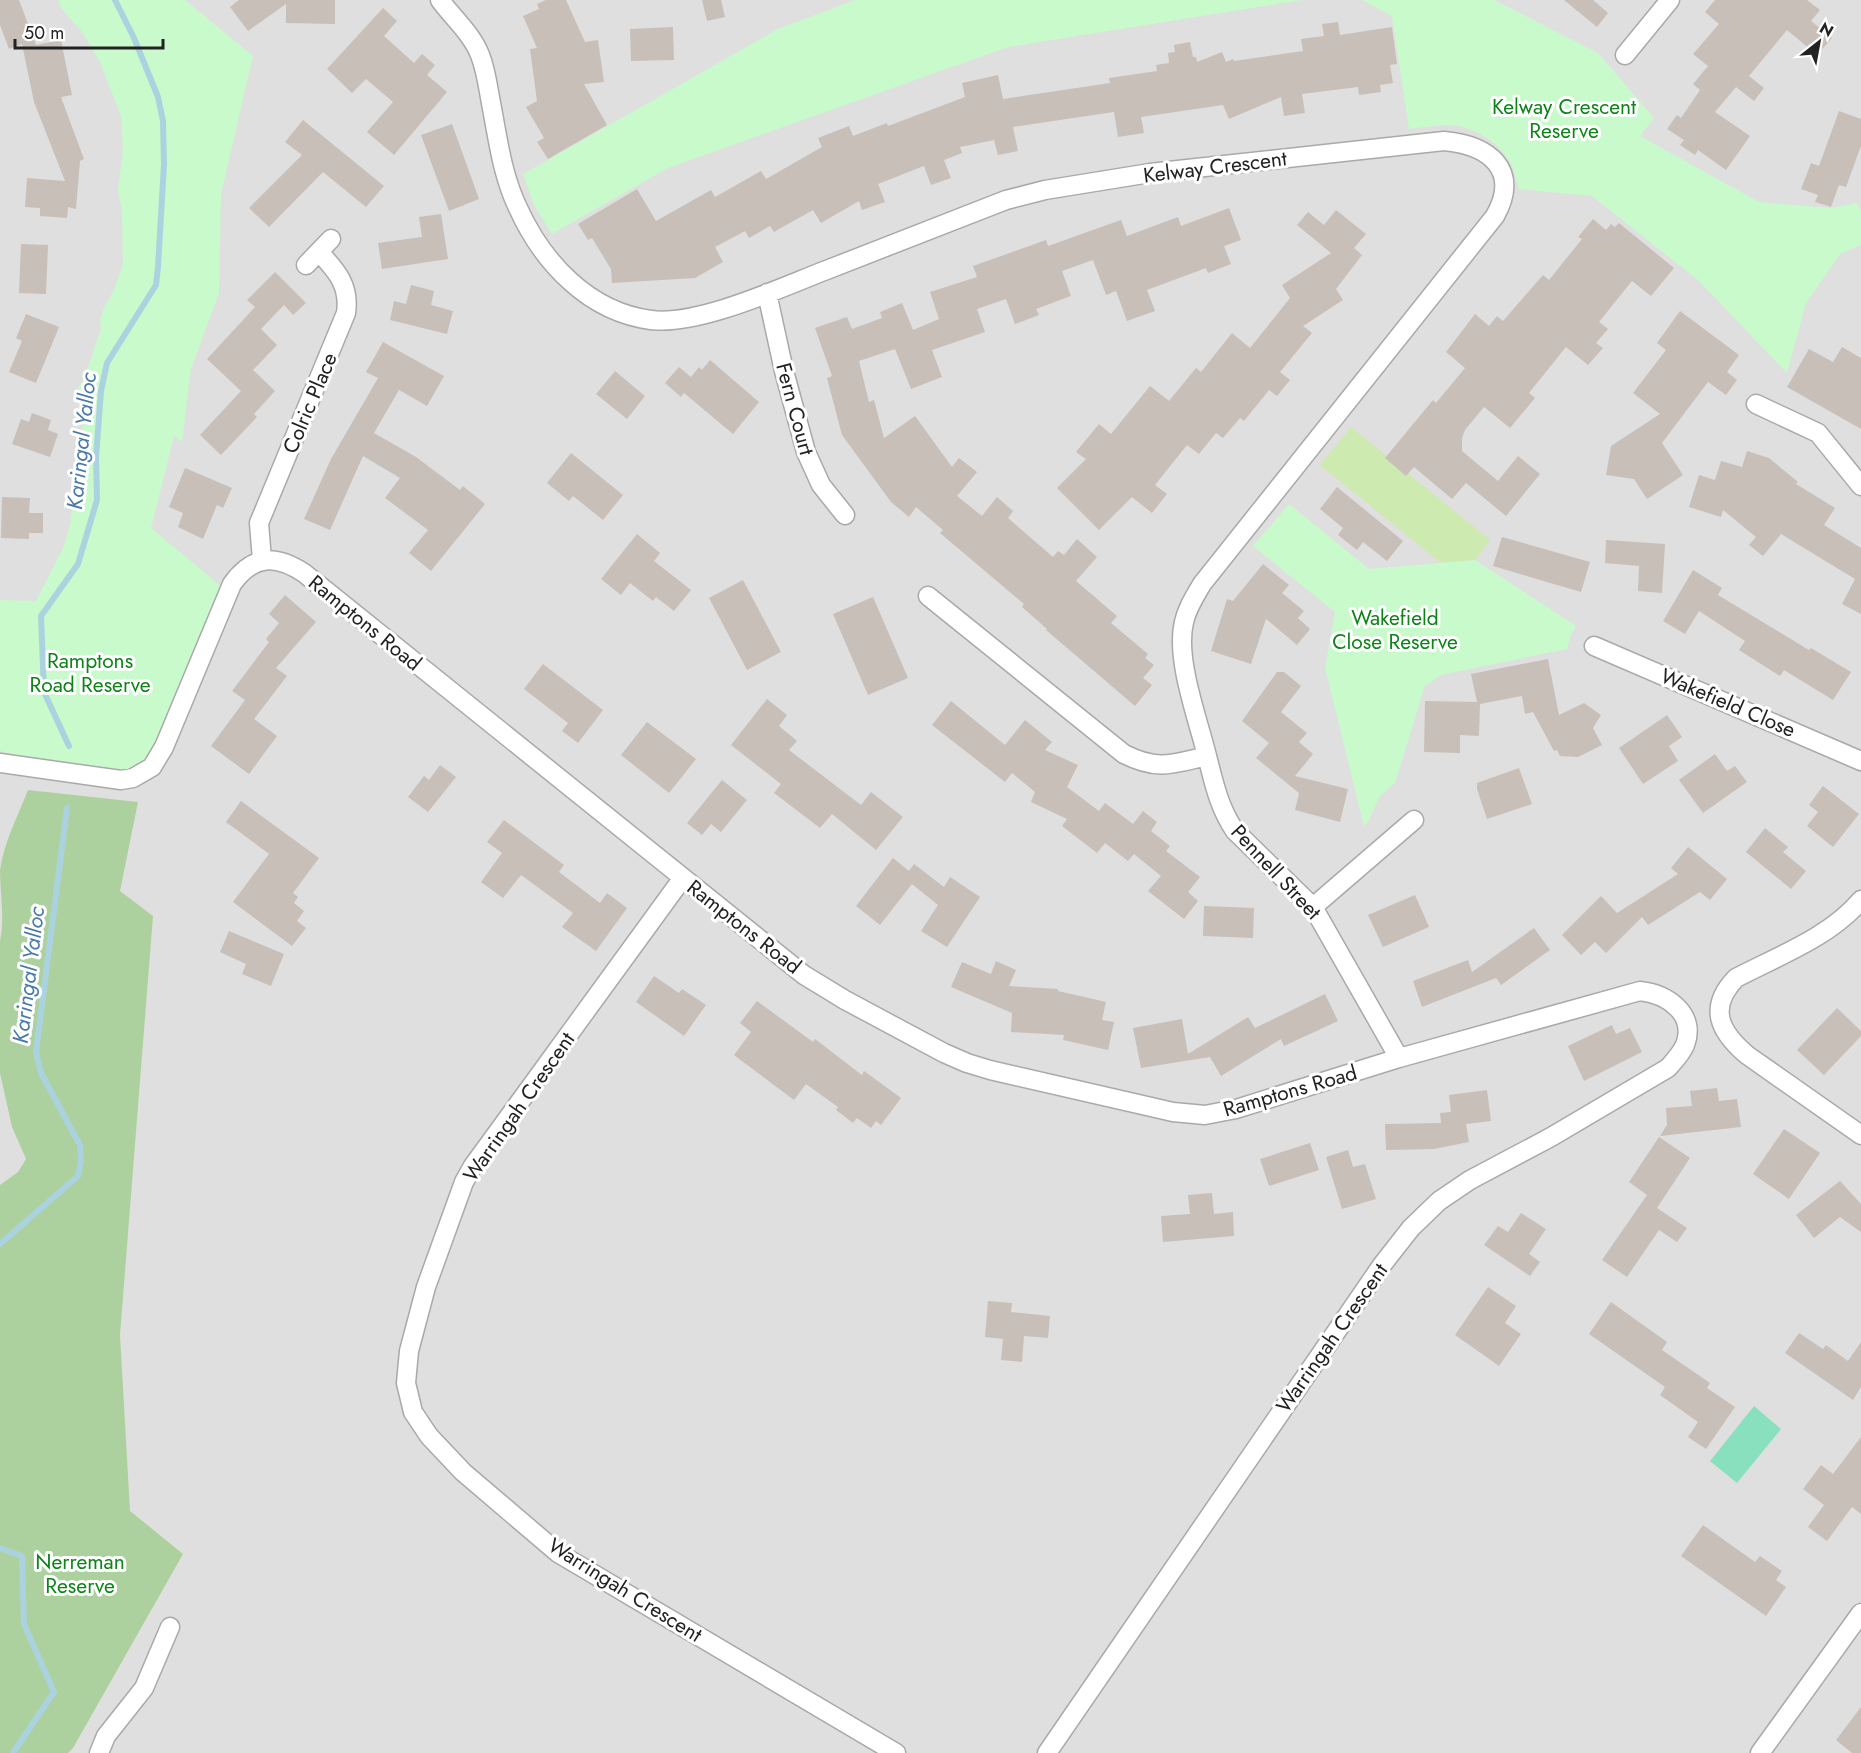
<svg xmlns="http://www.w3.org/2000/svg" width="1861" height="1753" viewBox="0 0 1861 1753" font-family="Jost,sans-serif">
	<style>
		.residential { fill: #e0dfdf }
		.grass { fill: #cdebb0 }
		.forest { fill: #add19e }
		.park { fill: #c8facc }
		.pitch { fill: #88e0be }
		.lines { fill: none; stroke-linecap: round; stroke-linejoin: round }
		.stream { stroke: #aad3df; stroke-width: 6 }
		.building { fill: #c7bfb8 }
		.minor-casing { stroke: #a9a9a9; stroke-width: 21 }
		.minor { stroke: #fff; stroke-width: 18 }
		.labels { text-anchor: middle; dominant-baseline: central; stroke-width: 6; stroke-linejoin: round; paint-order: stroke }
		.park-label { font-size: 21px; fill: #0c8416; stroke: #fff }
		.street-label { font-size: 21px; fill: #222; stroke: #fff }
		.water-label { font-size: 22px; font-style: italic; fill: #4a7aab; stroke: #fff }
	</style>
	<rect width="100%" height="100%" fill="#f2efe9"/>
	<!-- residential -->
	<path class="residential" d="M0,0H1861V1753H0Z"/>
	<!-- grass -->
	<path class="grass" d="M1351,427L1490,540L1475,560L1441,563L1320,465Z"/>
	<!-- forest -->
	<path class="forest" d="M28,790L138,802L120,891L153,916L120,1335L130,1511L183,1554L73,1748L68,1753H0V1185L18,1172L26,1159L12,1127L0,1073V941C5,918 0,894 0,870C4,842 18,816 28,790Z"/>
	<!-- park -->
	<path class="park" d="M58,0H185L253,56L221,194L219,293L191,369L182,442L174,436L151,528L223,588L151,756C140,767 130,771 115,772L42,761L0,751V600L36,601L63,548L70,525L73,499L77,487L76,479L81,449L83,419L77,395L79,386L84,379L101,329L100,320L103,310L114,290L123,264L122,211L118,190L123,151L121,116L100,62L82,32L62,9Z
		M855,0H1302L1008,47L668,168L552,234L534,205L523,174L778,29Z
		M1362,0H1494L1598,53L1654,118L1640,136L1759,202L1830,208L1857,203L1861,211V245L1840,254L1806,303L1787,373L1698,280L1592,196L1519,189C1516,182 1515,173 1512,166C1500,142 1474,126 1447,125C1435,125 1421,128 1409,129L1392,16Z
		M1289,504L1369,569L1475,560L1576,626L1570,637L1567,649L1441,675L1425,686L1395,783L1380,796L1369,820L1364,826L1325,668L1335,612L1253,546Z"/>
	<!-- pitch -->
	<path class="pitch" d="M1754,1406L1781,1429L1737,1483L1710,1461Z"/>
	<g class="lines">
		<!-- stream -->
		<path class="stream" d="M69,746L44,692L41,616L78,564L97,500L96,457L101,391L107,363L156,285L158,267L164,164L163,121L158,97L134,38L115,0
			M0,1244L78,1176L81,1160L80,1145L41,1073L36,1052L67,808
			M0,1548L22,1556L24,1624L54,1692L13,1753"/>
	</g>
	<!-- building -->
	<path class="building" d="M0,0H19L36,45L61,40L72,95L61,97L84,159L80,161L76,209L68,207L67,218L40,216V208L25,207L27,178L65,181L34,102L22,44L9,49L0,25Z
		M239,0H335V24L286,23V4L248,31L230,7Z
		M546,0H566L585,42L598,40L604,82L584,84L607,125L548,159L537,142L544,138L526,107L537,101L530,49L537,48L523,16L539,9L537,4Z
		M702,0H721L725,17L707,21Z
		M1564,0H1593L1608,13L1597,27Z
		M1715,0H1807L1820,10L1811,21L1832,38L1817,55L1787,30L1749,76L1764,88L1754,101L1736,87L1715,112L1750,136L1726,170L1698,150L1695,155L1680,145L1684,140L1667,129L1677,115L1681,118L1700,90L1693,84L1708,66L1693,54L1719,24L1705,12Z
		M383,8L397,21L384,36L414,63L422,54L435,65L427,75L447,92L394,155L367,132L393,102L366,79L352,93L327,69Z
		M1338,22L1340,35L1392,27L1397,64L1390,65L1393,83L1380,85L1381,92L1359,95L1358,87L1302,94L1305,113L1284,116L1281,97L1229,119L1223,105L1141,117L1144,133L1118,137L1114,112L1013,127L1018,151L998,155L994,140L960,147L962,153L944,160L951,178L931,185L924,166L878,184L885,202L862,210L859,201L821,223L813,210L774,232L770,226L749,238L745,231L715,247L723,262L695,278L612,283L611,269L592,238L588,240L578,224L637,189L656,221L711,190L715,197L761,171L766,179L822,147L818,138L849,126L853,136L887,123L888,126L965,97L962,83L998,75L1003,99L1110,83L1109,78L1157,71L1156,65L1169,63L1168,53L1175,52L1174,45L1190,42L1193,57H1196L1197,62L1222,52L1226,62L1233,59L1234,61L1303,51L1301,39L1324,36L1322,24Z
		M673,27L674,60L631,61L630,29Z
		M1839,111L1861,119V146L1846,187L1839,185L1831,207L1815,202L1818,195L1801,189L1811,163L1819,166Z
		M303,120L384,186L366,207L323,172L269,227L249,208L302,155L285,142Z
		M452,124L479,199L449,211L421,135Z
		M1229,208L1241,240L1224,246L1231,264L1208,273L1206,268L1147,290L1155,311L1127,321L1116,291L1106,295L1093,260L1062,271L1071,296L1036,309L1039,315L1015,324L1006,299L977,309L985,332L932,350L942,377L911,389L895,349L859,361L869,402L874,400L884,438L915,416L952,467L959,458L977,472L957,496L982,516L997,497L1013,511L1008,518L1053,557L1058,551L1064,555L1077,539L1097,557L1076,581L1117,616L1111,623L1148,654L1145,658L1154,665L1143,678L1152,685L1135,706L1046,630L1047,629L1022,607L1024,604L940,533L943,530L916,507L909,517L891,502L842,435L827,378L832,376L815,328L847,317L852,329L882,318L880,312L902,303L913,330L939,319L930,292L977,277L973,266L1046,240L1048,246L1121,220L1127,236L1178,217L1181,226Z
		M1336,210L1366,234L1354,248L1362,255L1336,289L1343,300L1303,326L1312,333L1280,372L1290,380L1277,396L1269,390L1244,421L1240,418L1223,438L1216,433L1199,454L1187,445L1155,485L1167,494L1152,513L1132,497L1099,530L1057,488L1086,459L1076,452L1099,424L1111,434L1150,386L1169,401L1196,368L1201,372L1232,333L1250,348L1290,298L1282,285L1331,253L1297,225L1308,212L1324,225Z
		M441,214L448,259L382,269L378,243L422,237L419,217Z
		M1593,219L1606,230L1611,224L1615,227L1619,223L1674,268L1651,296L1632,281L1599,322L1608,329L1596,343L1603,348L1588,365L1566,347L1529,393L1535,398L1510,428L1484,407L1465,430L1462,438V451L1498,481L1518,456L1540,474L1506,516L1466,483L1452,499L1414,467L1406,476L1385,458L1433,400L1436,403L1465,368L1446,352L1475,314L1489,326L1497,316L1503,321L1543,275L1549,280L1582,239L1578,237Z
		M21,244L48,245L46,294L19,293Z
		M275,272L306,303L293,315L284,305L261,329L277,345L253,370L275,391L254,414L257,417L221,455L200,435L241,391L207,359L255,307L247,300Z
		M411,285L434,291L431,305L453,311L447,334L390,320L394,301L406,304Z
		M1680,311L1739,355L1727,372L1737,380L1726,395L1708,382L1662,443L1683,475L1647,499L1634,479L1606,475L1611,446L1660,414L1633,393L1666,350L1657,343Z
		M26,314L59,327L36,383L9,372L22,341L16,338Z
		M383,342L444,376L427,406L399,390L374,433L416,457L460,490L463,486L485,504L431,571L409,553L428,530L385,498L400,478L363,456L330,530L304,519L331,459L378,378L366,372Z
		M1842,347L1861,358V429L1787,387L1809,349L1833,362Z
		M710,360L759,402L733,434L684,393L681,397L665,383L679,367L691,377L699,367L702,370Z
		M615,371L645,396L627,419L596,394Z
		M32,413L51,420L48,430L58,434L50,457L12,444L21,419L29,422Z
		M1747,451L1769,458L1798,482L1796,484L1835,508L1824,525L1861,548V614L1842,604L1855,579L1781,534L1763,556L1749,545L1756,537L1723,510L1721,517L1689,507L1699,475L1715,480L1721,461L1742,467Z
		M571,453L623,495L603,520L573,496L569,501L547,483Z
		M185,468L232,488L223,508L217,505L203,539L178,527L183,513L169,507Z
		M1337,487L1403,541L1387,561L1363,542L1357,550L1338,535L1343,528L1320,509Z
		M2,497L30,498L29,513H43V533H29V539L1,538Z
		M637,534L660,553L654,561L691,590L674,611L656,597L653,601L630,583L621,595L601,579Z
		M1502,537L1590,562L1581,592L1493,566Z
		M1606,540L1665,544L1662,593L1638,591L1639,566L1605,563Z
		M1263,564L1289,585L1282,593L1304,611L1298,618L1310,629L1297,645L1266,619L1251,664L1211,651L1227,599L1233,601Z
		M1693,570L1722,588L1718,595L1809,650L1811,648L1851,672L1833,700L1784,670L1780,676L1739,650L1745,641L1699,611L1685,634L1663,621Z
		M743,580L781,652L747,670L709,598Z
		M285,595L316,622L276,668L287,676L254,719L277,736L249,774L211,746L245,700L232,691L269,642L266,639L279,623L269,614Z
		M873,597L908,678L868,695L833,614Z
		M1548,659L1559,715L1584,703L1601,715L1593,728L1602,745L1578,757L1560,756L1557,750L1554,751L1533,712L1525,714L1522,696L1480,704L1479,736L1460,735V753L1424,752L1425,701L1477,702L1471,674Z
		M543,664L603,710L578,743L562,731L568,723L524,689Z
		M1277,672H1284L1301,686L1281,712L1307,733L1299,742L1313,754L1295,776L1348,789L1340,822L1295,810L1299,793L1256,758L1269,743L1242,721Z
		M767,699L787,715L779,726L797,741L789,750L861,805L871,792L903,817L876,850L832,814L820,828L774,793L781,784L731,745Z
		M951,701L1005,745L1025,720L1052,742L1045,750L1078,765L1067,787L1099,811L1105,803L1133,824L1143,811L1157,822L1151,831L1170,846L1166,851L1200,877L1188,892L1198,901L1184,919L1148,891L1161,876L1134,854L1128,861L1105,843L1097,853L1062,826L1067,819L1031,802L1035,792L1012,773L1005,782L932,725Z
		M1667,715L1682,737L1669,746L1678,761L1643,784L1619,748Z
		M647,722L696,759L669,793L621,755Z
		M1715,754L1727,771L1735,766L1747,782L1703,813L1679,780Z
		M440,765L456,777L428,812L408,797L424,776L429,780Z
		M1519,768L1532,804L1487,819L1477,789V783Z
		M722,780L747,800L721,832L711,824L702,835L687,823Z
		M1823,786L1859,814L1833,847L1807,826L1818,812L1809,805Z
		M241,801L319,858L293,893L298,897L294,903L304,911L297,921L306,928L292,946L233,902L269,854L226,822Z
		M504,820L564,865L559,872L600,903L607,893L627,908L596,951L562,927L573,913L521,875L503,898L481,882L502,853L487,842Z
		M1765,828L1788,847L1783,852L1806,871L1791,889L1746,852Z
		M1688,847L1727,879L1710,900L1700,892L1648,925L1642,917L1606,953L1595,942L1581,955L1562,935L1601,896L1617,913L1678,874L1671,868Z
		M893,858L909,871L914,864L944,887L950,877L980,897L947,947L921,931L938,905L912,884L880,925L856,906Z
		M1415,895L1429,927L1383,947L1368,915Z
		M1204,906L1254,908L1253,938L1203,936Z
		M1534,928L1550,950L1501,985L1496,978L1422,1007L1413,981L1468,960L1472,972Z
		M229,931L284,954L271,986L242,974L246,964L220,952Z
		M996,961L1016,970L1009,986L1058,989V991L1106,1002L1102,1020L1114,1022L1108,1050L1063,1040L1064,1035L1011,1032L1012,1013L951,987L962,962L991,974Z
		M654,976L679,993L682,989L706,1005L684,1036L636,1002Z
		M1325,994L1338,1021L1284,1046L1281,1039L1221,1076L1210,1057L1141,1068L1133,1028L1182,1019L1188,1054L1248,1017L1255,1028Z
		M757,1001L813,1042L815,1039L862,1075L864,1071L901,1098L881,1125L876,1121L871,1128L857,1118L853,1123L836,1110L838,1107L806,1084L794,1100L734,1055L751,1032L740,1023Z
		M1837,1008L1861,1031V1036L1824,1075L1797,1050Z
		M1612,1025L1616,1034L1630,1028L1642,1052L1584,1081L1568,1046Z
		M1717,1088L1719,1101L1737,1099L1741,1127L1660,1136L1667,1125L1666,1108L1692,1106L1690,1091Z
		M1487,1090L1491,1121L1466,1124L1469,1142L1434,1149L1386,1150L1385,1124L1441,1123L1440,1113L1451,1112L1449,1095Z
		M1784,1129L1820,1153L1789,1199L1753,1174Z
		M1659,1137L1690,1158L1657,1208L1687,1228L1677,1242L1659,1230L1627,1277L1602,1260L1647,1195L1629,1182Z
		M1310,1143L1319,1170L1269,1186L1260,1159Z
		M1348,1150L1353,1167L1365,1164L1376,1199L1342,1209L1326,1157Z
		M1840,1181L1861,1204V1232L1840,1217L1814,1238L1796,1215Z
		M1212,1193L1214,1214L1233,1212L1234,1236L1163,1242L1161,1216L1190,1214L1188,1195Z
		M1521,1213L1546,1229L1529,1254L1540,1262L1530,1276L1484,1245L1498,1226L1508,1232Z
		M1488,1287L1516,1306L1505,1323L1521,1334L1499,1366L1455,1335Z
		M988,1301L1012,1303L1011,1312L1050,1316L1048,1338L1024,1336L1022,1362L1001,1360L1003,1339L985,1337Z
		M1611,1302L1667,1342L1662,1350L1710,1383L1707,1388L1735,1407L1706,1449L1688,1437L1698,1422L1660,1395L1665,1387L1589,1334Z
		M1799,1333L1823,1349L1826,1345L1848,1361L1861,1342V1387L1853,1400L1785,1353Z
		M1861,1437V1514L1852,1507L1827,1541L1808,1527L1824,1505L1803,1489L1821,1465L1833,1474Z
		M1703,1525L1755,1562L1760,1556L1782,1571L1776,1580L1786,1587L1766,1616L1681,1556Z
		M1861,1707V1753H1852L1836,1740Z"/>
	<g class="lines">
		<defs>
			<path id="minor" d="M440,0C453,18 472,34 480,55C486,70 488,87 491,103C498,139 502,175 518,208C543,263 589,312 651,320C698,326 780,288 824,271C885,247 946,224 1006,200L1045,190L1150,173L1444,141C1489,145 1521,170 1495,216L1202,584C1195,596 1187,608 1184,622C1175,659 1198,719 1207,756
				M1625,55L1670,0
				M306,265L331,239
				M767,293L784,371L806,452L821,485L845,515
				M1756,404L1818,433L1861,486
				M262,560L259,523L346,313C350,286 337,271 319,252
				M928,596L1124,754C1158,771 1172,764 1207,756C1214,783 1219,808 1235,831L1313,907L1399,1058
				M1594,646L1861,761
				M0,763L121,780L133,778L152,767L164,747L232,584C253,555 275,554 304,573L804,975L845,1000L944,1053L967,1063L990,1070L1173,1112L1205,1115L1236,1109L1399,1058L1640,991C1667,994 1697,1014 1685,1045C1681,1054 1674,1061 1668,1068L1551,1137L1470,1180L1439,1201L1411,1228L1382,1265L1047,1753
				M682,879L473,1166L464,1182L426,1287L409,1351L406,1383L413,1412L429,1436L463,1472L558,1553L896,1753
				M1861,900C1830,937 1778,956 1736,978C1707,1008 1720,1032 1747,1055L1861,1135
				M1313,907L1414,820
				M99,1753L106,1736L144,1688L170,1627
				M1760,1753L1861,1613"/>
		</defs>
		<!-- minor casing -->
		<use href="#minor" class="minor-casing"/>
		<!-- minor -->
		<use href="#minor" class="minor"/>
	</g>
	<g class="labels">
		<!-- park labels -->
		<g class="park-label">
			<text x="1564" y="107">Kelway Crescent<tspan x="1564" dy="24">Reserve</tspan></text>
			<text x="1395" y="618">Wakefield<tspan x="1395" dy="24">Close Reserve</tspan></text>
			<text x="90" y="661">Ramptons<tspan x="90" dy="24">Road Reserve</tspan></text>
			<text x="80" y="1562">Nerreman<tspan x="80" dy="24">Reserve</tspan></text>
		</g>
		<!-- street labels -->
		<g class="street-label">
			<text transform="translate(1215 167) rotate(-7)">Kelway Crescent</text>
			<text transform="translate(310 403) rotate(-67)">Colric Place</text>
			<text transform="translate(795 409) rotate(75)">Fern Court</text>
			<text transform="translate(365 623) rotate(39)">Ramptons Road</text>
			<text transform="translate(1728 703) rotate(23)">Wakefield Close</text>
			<text transform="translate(1276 872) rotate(47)">Pennell Street</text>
			<text transform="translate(744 927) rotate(38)">Ramptons Road</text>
			<text transform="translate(1290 1091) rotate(-16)">Ramptons Road</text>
			<text transform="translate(519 1107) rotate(-55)">Warringah Crescent</text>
			<text transform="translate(1332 1338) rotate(-55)">Warringah Crescent</text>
			<text transform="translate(625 1590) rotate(32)">Warringah Crescent</text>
		</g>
		<!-- water labels -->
		<g class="water-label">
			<text transform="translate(81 441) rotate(-84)">Karingal Yalloc</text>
			<text transform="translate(28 975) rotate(-83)">Karingal Yalloc</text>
		</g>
	</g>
	<!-- north arrow -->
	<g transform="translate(1819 42) rotate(31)" stroke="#ffffff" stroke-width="4.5" paint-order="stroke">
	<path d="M0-4.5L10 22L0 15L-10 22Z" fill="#222222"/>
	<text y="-9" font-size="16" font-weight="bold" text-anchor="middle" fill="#222222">N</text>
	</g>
	<!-- scale -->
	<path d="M15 39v9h148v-9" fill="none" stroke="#222222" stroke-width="3"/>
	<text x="24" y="39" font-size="18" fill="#222222" stroke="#ffffff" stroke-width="4.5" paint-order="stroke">50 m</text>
</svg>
